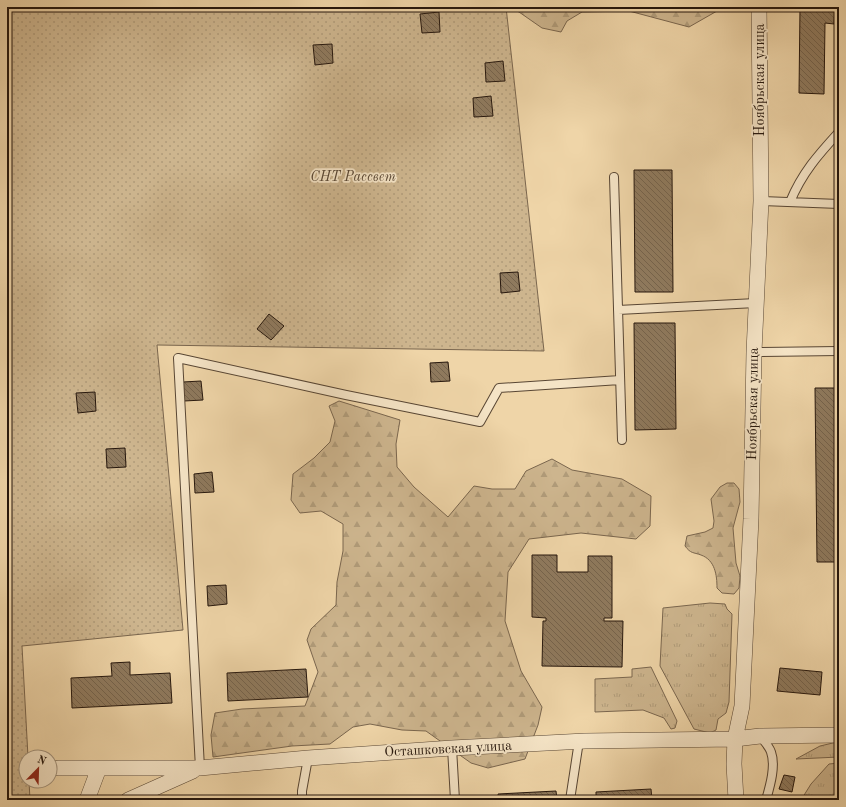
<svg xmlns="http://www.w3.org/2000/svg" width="846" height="807" viewBox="0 0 846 807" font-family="'Old Standard TT',serif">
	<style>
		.grass { fill: url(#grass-tufts); stroke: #7a664e }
		.forest { fill: url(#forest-firs); stroke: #7a664e }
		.garden { fill: url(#garden-dots); stroke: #7a664e }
		.building { fill: url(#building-back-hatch); stroke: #26170d }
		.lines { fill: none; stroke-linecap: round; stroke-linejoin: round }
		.service-casing { stroke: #584634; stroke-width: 10 }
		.minor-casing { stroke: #584634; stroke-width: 16 }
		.service { stroke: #f5e4c6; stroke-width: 8 }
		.minor { stroke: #f5e4c6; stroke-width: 15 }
		.labels { text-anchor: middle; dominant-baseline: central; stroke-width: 3.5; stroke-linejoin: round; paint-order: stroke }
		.street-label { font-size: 14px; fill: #26170d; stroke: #f5e4c6 }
		.park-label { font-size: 14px; font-style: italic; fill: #584634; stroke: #f5e4c6 }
	</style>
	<defs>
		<pattern id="grass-tufts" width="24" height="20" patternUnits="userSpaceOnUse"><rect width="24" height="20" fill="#cdb58e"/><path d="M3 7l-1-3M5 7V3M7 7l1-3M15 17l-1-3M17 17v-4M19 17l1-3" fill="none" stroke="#b09b79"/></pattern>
		<pattern id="forest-firs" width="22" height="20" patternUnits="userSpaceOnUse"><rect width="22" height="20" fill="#cdb58e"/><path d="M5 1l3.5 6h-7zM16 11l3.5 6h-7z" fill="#b09b79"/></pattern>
		<pattern id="garden-dots" width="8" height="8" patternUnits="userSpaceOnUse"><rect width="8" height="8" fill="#cdb58e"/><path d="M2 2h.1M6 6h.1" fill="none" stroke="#b09b79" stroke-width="1.8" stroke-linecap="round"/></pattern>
		<pattern id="building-back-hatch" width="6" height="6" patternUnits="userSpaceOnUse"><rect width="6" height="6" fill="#8f7a5e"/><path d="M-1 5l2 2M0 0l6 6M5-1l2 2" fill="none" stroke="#75634c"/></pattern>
	</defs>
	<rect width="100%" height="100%" fill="#efd5a8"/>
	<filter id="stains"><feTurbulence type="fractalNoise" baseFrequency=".005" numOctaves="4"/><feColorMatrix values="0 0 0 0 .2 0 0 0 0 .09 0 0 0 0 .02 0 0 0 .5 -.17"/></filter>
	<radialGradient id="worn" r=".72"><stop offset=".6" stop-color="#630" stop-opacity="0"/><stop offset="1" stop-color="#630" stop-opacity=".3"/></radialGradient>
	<!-- grass -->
	<path class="grass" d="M710,603L725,604L727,609L732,614L729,702L726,713L718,719L716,730L710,733L694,729L660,666L663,608Z
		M651,667L677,721L675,728L671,729L664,718L643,710L595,712V679L632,677V669Z
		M837,742H839V757L796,759L820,746Z
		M839,763V800H801L811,784L829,764Z"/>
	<!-- forest -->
	<path class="forest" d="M506,7H724L689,27L629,11L582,12L567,21L561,32L542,28L519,12Z
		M339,401L400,420L396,444L397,467L414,487L448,517L474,486L492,489H515L526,471L552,459L572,470L622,479L651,496L650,526L636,539L581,533L529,539L508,572L505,621L521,671L542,707L538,725L525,759L488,768L471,763L426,731L402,730L370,724L353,727L330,744L292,746L213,757L211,735L215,713L242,709L305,706L318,672L307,640L311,629L336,605L337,582L343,551V524L321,511L300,513L291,500L293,474L314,458L330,442L335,421L329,406Z
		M727,483H734L739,489L740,502L733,528L736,563L740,576L739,588L734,594L722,593L717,588C717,575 715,560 701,555C693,552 691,554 685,546L687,536L705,532L713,528L714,521L711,499L720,487Z"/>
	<!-- garden -->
	<path class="garden" d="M7,7H506L544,351L157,345L183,630L22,646L28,757H26V781H29L30,800H7Z"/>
	<!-- building -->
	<path class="building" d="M800,7H835L834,24L825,23L824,94L799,93Z
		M439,12L440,32L422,33L420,14Z
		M332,44L333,63L315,65L313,45Z
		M503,61L505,81L486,82L485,63Z
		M491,96L493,116L474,117L473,98Z
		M634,170H672L673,292H635Z
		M518,272L520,291L501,293L500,273Z
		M269,314L284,326L271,340L257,329Z
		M634,323H675L676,429L635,430Z
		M448,362L450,381L431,382L430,363Z
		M201,381L203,400L184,401L183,382Z
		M815,388H839V562H817Z
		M95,392L96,411L78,413L76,393Z
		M125,448L126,467L107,468L106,449Z
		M212,472L214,492L195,493L194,474Z
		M532,555H557V572H588V556H612V618H604V621H623L622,667L542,666L543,621H546V618L532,617Z
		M226,585L227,604L208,606L207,586Z
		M130,662V675L170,673L172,703L72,708L71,678L112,676L111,663Z
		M780,668L822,672L820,695L777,691Z
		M306,669L308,697L228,701L227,673Z
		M784,775L795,777L792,792L779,789Z
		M651,789L652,800H596V792Z
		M556,791L557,800H499L498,794Z"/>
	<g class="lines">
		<defs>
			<path id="service" d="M614,177L622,440
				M761,201L839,204
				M790,202C802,173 818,155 839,132
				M618,310L756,303
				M754,352L839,351
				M760,736C764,741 769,746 771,752C776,766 770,786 766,800
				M452,748L455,800
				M200,768L178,358L346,395L480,422L499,388L620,380
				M302,800V791L308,758
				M570,800L579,741"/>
			<path id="minor" d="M58,768H200L308,758L452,748L585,741L735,739L760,736L839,735
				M87,800L99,768
				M128,800L193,771
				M736,800L734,764L735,739L742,706L751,519L754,352L761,201L759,7"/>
		</defs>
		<!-- service casing -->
		<use href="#service" class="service-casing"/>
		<!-- minor casing -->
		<use href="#minor" class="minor-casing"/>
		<!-- service -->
		<use href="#service" class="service"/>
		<!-- minor -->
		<use href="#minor" class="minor"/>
	</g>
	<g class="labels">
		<!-- street labels -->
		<g class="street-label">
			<text transform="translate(760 80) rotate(-90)">Ноябрьская улица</text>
			<text transform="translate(753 404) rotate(-89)">Ноябрьская улица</text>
			<text transform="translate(448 749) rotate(-3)">Осташковская улица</text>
		</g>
		<!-- park labels -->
		<g class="park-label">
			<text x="353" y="177">СНТ Рассвет</text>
		</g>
	</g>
	<!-- margin -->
	<rect width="846" height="807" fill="none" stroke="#efd5a8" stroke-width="24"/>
	<rect x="8" y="8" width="830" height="791" fill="none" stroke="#26170d" stroke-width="2"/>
	<rect x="12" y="12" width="822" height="783" fill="none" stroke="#26170d"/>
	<!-- north arrow -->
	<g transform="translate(38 769) rotate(23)"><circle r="19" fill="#f5e4c6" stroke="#a2927c"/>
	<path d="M0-3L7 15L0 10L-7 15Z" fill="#8f2418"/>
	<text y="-6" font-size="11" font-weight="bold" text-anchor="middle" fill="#26170d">N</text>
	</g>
	<rect width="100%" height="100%" filter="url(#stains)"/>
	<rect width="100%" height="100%" fill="url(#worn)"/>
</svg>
